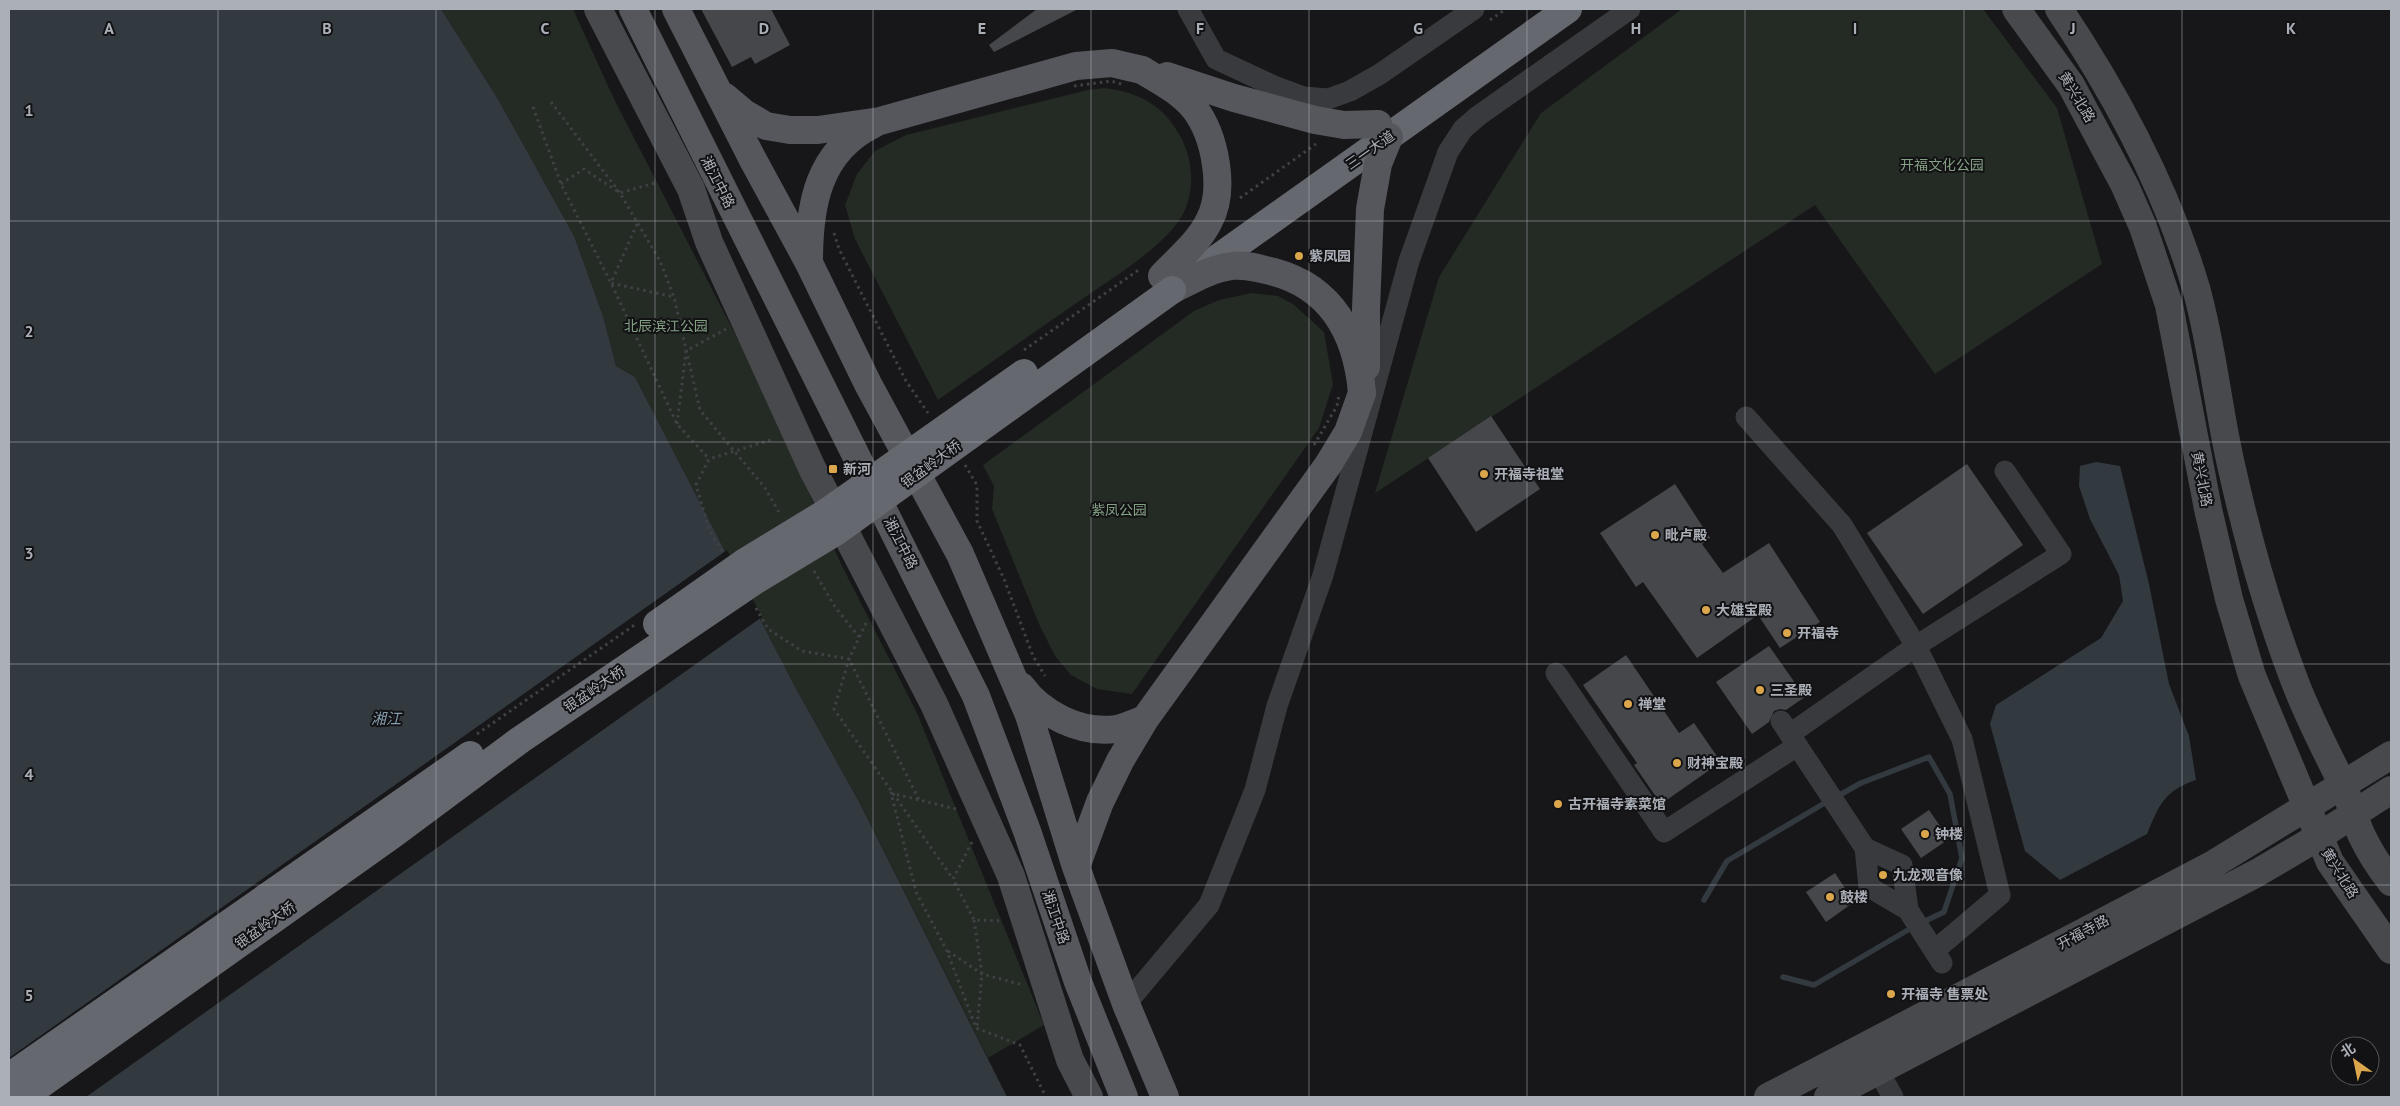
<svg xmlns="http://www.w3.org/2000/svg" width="2400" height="1106" viewBox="0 0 2400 1106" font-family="'PT Sans','Noto Sans SC',sans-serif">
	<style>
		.green { fill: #242a24 }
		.water { fill: #323a40 }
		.pier { fill: #171719 }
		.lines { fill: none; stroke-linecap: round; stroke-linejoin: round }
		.stream { stroke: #323a40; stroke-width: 5.5 }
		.building { fill: #46474b }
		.path { stroke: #3f4144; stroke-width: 3; stroke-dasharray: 2.5 4; stroke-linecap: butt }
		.street { stroke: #393a3d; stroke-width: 21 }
		.secondary { stroke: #47494d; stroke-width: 28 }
		.primary { stroke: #55575c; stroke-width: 28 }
		.highway { stroke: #65686e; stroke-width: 28 }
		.path-bridge { stroke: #3f4144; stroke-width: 3; stroke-dasharray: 2.5 4; stroke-linecap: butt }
		.primary-bridge { stroke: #55575c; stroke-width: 28 }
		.highway-bridge { stroke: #65686e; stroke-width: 28 }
		.grid { fill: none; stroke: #abafb7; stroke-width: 1; stroke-opacity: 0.55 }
		.poi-dot { fill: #dca74c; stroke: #121214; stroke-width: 2 }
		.labels { text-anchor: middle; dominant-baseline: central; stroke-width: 4; stroke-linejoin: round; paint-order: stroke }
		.street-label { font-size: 14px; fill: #abafb7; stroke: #121214 }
		.park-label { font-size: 14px; fill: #84a085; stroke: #121214 }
		.poi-label { font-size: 14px; font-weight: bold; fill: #abafb7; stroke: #121214; text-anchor: start }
		.water-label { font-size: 15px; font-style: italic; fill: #869dae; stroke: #121214 }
		.grid-label { font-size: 16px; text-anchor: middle; font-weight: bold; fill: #abafb7; stroke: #121214; stroke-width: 4; stroke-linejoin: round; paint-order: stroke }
	</style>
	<rect width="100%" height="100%" fill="#171719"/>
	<!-- green -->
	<path class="green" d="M441,9H573L614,99L749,361L842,566L917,713L1044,1025L988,1058L858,800L793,683L635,377L616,366L603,316L574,236L498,99Z
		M1682,9H1983L2057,108L2102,264L1935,374L1815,205L1375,493L1439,277L1541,113Z
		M1104,88C1138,92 1164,105 1180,136C1193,158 1195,189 1184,212C1167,246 1109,280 1078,302C1031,334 985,367 938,400L855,239L845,205L857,174L875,151L906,135L1088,90Z
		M1252,293L1278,296L1293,304L1324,332L1333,384L1319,428L1132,694L1097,689L1071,675L1055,656L1039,624L992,509L994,486L983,465L1194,311L1219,300Z"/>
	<!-- water -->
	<path class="water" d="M9,9H441L498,99L574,236L603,316L616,366L635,377L793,683L858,800L1007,1097H9Z
		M2096,462L2120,466L2149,584L2169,684L2189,736L2196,780C2164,791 2159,805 2147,834L2060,880L2025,851L1990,724L1996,705L2101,638L2123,601L2119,575L2090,519L2079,486L2080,466Z"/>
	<!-- pier -->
	<path class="pier" d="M727,550L762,617L86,1097H9V1058Z"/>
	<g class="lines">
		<!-- stream -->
		<path class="stream" d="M1836,797L1861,783L1929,757L1950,794L1962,858L1944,912L1921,923
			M1704,900L1727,861L1828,801
			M1783,977L1814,985L1913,927"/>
	</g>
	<!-- building -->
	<path class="building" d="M701,9H771L790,45L755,64L751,57L732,67Z
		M1037,9H1078L994,52L989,45Z
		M1491,416L1540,489L1476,532L1428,458Z
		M1967,464L2023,545L1923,614L1867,533Z
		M1675,484L1710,538L1702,544L1723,573L1769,543L1820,622L1780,648L1758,615L1697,658L1643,582L1636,587L1600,533Z
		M1769,646L1805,697L1786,710L1780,709L1774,711L1769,722L1752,734L1716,682Z
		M1626,655L1679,733L1694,723L1721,762L1661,804L1634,765L1637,763L1583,685Z
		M1929,810L1949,839L1921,858L1901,829Z
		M1835,873L1854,902L1826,922L1806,892Z"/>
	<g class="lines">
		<!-- path -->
		<path class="path" d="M1490,20L1506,9
			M551,102L620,193L660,261L674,297L700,410L765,488L780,514
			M533,107L561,184L611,283L677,424L709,459
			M561,184L584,169L620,193L658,182
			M1240,198L1316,144
			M637,224L611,283L674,297
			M834,233L839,249L906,381L928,413
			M677,424L686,351L726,329
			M965,465L977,485V521L1004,579L1033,656L1045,676
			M722,551L710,532L696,485L709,459L774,439
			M814,571L835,607L859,637
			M756,608L768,629L802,651L849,659L919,800
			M866,623L849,659L834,709L953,879
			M956,809L891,793L916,892L947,951L976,1028L1020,1045L1046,1097
			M972,842L953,879L974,920L1003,921
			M974,920L982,974L977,1028
			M948,951L982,974L1023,985"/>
		<!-- street -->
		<path class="street" d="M1188,9L1216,59L1274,86L1304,97L1328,99L1350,91L1380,74L1474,9
			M1746,417L1842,525L1916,646L1962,739L2000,895L1934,951
			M1556,673L1664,832L1797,746
			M1781,721L1865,848L1869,887L1908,910
			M1790,734L1916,646L2061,554L2005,471
			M1865,848L1902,865L1908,910L1942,963
			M1126,1004L1209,905L1255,790L1277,706L1323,575L1409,261L1448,152L1463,129L1478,116L1630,9
			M1871,1058L1893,1097"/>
		<!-- secondary -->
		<path class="secondary" d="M598,9L691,189L709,242L812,468L934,704L1011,876L1070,1060L1089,1097
			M2016,9L2071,85L2125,186L2143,227L2169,305L2208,509L2229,599L2252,676L2330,862L2391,950
			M2059,9C2116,94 2167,190 2196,288C2213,348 2218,410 2232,469C2248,541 2269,614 2295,682C2308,716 2325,749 2341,781C2349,798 2354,817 2361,834C2369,851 2380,868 2391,882
			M1768,1097L2212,865L2391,755
			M1828,1097L2257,873L2318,837L2391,790"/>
		<!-- primary -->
		<path class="primary" d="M633,9L976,696L1027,831L1078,982L1124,1097
			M676,9L752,158L809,263L868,384L960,554L1029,715L1076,867L1126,1004L1165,1097
			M725,97L744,113L766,126L790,130H818L880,121L1076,66L1112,63L1142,70
			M809,261C809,205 818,151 874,124
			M1021,686C1041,714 1080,734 1116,729C1126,727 1136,722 1145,719
			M1076,867L1100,802L1120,761L1145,719L1328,465L1348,432L1362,393"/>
		<!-- highway -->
		<path class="highway" d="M1194,275L1568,9"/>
		<!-- path-bridge -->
		<path class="path-bridge" d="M1074,86L1111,81L1125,85
			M1024,350L1140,269
			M1314,445L1337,406L1339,395
			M477,734L636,624"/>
		<!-- primary-bridge -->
		<path class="primary-bridge" d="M1142,70C1160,81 1180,91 1194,108C1215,135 1226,190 1209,221C1199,242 1178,259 1162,276
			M1167,76L1234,98L1315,120L1344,125L1378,124
			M1172,290C1192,280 1210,269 1232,266C1246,264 1261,269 1274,272C1333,288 1357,335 1362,393
			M1366,367V309L1370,209L1378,164L1389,137"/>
		<!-- highway-bridge -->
		<path class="highway-bridge" d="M657,624L745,562L827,512L1024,373
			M9,1077L470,755
			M23,1097L392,835L520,740L756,580L837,531L1172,290"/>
	</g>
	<!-- grid -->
	<path class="grid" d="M218,9V1097M436,9V1097M655,9V1097M873,9V1097M1091,9V1097M1309,9V1097M1527,9V1097M1745,9V1097M1964,9V1097M2182,9V1097M9,221H2391M9,442H2391M9,664H2391M9,885H2391"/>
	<!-- markers -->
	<g class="poi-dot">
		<circle cx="1299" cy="256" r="5"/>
		<rect x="828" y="464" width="10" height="10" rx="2.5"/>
		<circle cx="1484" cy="474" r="5"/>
		<circle cx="1655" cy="535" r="5"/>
		<circle cx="1706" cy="610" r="5"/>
		<circle cx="1787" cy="633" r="5"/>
		<circle cx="1760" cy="690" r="5"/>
		<circle cx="1628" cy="704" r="5"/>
		<circle cx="1677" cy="763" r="5"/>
		<circle cx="1558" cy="804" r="5"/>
		<circle cx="1925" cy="834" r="5"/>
		<circle cx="1883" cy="875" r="5"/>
		<circle cx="1830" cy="897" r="5"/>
		<circle cx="1891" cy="994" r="5"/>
	</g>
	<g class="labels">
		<!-- street labels -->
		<g class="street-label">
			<text transform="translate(2077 97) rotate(59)">黄兴北路</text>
			<text transform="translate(1370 150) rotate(-35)">三一大道</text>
			<text transform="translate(718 182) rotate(63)">湘江中路</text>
			<text transform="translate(931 464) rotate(-36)">银盆岭大桥</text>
			<text transform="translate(2202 479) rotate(79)">黄兴北路</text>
			<text transform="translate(901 543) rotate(63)">湘江中路</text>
			<text transform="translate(594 689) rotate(-34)">银盆岭大桥</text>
			<text transform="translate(2340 873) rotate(58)">黄兴北路</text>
			<text transform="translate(1056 917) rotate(71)">湘江中路</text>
			<text transform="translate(265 925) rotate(-35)">银盆岭大桥</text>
			<text transform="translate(2083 932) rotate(-28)">开福寺路</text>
		</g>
		<!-- park labels -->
		<g class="park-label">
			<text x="1942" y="165">开福文化公园</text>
			<text x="666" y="326">北辰滨江公园</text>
			<text x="1119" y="510">紫凤公园</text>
		</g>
		<!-- poi labels -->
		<g class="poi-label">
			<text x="1309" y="256">紫凤园</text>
			<text x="843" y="469">新河</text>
			<text x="1494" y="474">开福寺祖堂</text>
			<text x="1665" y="535">毗卢殿</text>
			<text x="1716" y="610">大雄宝殿</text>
			<text x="1797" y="633">开福寺</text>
			<text x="1770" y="690">三圣殿</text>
			<text x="1638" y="704">禅堂</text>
			<text x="1687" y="763">财神宝殿</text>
			<text x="1568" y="804">古开福寺素菜馆</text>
			<text x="1935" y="834">钟楼</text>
			<text x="1893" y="875">九龙观音像</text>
			<text x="1840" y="897">鼓楼</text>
			<text x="1901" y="994">开福寺 售票处</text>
		</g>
		<!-- water labels -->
		<g class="water-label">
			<text x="386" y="718">湘江</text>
		</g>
	</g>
	<g class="grid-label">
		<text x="109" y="34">A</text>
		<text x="327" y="34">B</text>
		<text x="545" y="34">C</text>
		<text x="764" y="34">D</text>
		<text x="982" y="34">E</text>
		<text x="1200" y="34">F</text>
		<text x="1418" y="34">G</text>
		<text x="1636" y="34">H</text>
		<text x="1855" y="34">I</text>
		<text x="2073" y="34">J</text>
		<text x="2291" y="34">K</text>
		<text x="29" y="116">1</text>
		<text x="29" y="337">2</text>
		<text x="29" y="559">3</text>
		<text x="29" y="780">4</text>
		<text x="29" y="1001">5</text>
	</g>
	<!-- border -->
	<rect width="2400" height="1106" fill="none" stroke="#abafb7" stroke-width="20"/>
	<!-- north arrow -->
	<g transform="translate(2355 1061) rotate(327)"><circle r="24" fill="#121214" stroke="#4f5155"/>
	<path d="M0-4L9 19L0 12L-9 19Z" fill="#dca74c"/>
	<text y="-8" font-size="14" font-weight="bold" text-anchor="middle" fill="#abafb7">北</text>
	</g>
</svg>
